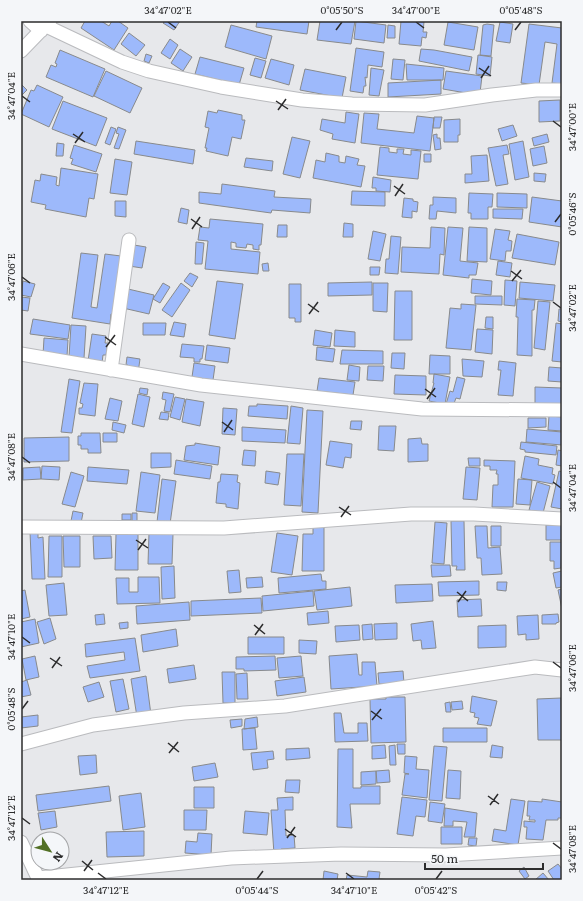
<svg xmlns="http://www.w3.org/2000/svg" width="583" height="901" viewBox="0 0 583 901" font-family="Literata,serif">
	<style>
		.building { fill: #9db9fb; stroke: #888a8c }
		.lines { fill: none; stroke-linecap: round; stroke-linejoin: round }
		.street-casing { stroke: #babbbe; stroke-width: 15 }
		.street { stroke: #fff; stroke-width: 13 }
		.ticks { fill: none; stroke: #2c2c2d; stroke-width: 1.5 }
		.neatline { fill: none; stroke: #2c2c2d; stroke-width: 1.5 }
		.ticks-label { font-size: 10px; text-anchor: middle; fill: #2c2c2d }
	</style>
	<rect width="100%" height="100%" fill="#e7e8eb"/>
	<!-- building -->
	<path class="building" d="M85,21H101L109,26L112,21H118L128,28L114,50L81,28Z
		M165,21H180L174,30L163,23Z
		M257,21H309L307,34L256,27Z
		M320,21H355L351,44L317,40Z
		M356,21L386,25L384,43L354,39Z
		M401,21L424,22L423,32H427L426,38L422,37L421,46L399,44Z
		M448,22L478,27L474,50L444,45Z
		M500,22L513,24L510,43L496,41Z
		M487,24L494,25L491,56L480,55L483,25Z
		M529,24L562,28V84L552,83L557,44L545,42L539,85L521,83Z
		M231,25L272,36L266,59L225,47Z
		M388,25L395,26V38H387Z
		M129,33L145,45L136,56L121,44Z
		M170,39L178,45L170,59L161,53Z
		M356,48L384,52L382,67L368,65L367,78L365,77L366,86H364L363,93L350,91Z
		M180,49L192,57L183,71L171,63Z
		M421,49L434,50L472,57L469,71L419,61Z
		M60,50L105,69L93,97L46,77L51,65L56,67L57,64L55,63Z
		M146,54L152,56L149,63L144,61Z
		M478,55L492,57L490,76L476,74Z
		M200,57L244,68L239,85L195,74Z
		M255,58L266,61L261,78L250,75Z
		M271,59L294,65L289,85L265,78Z
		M393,59L405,60L403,80L391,79Z
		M406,64L444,68L443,80H407Z
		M371,68L384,70L379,96L369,95Z
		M305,69L346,77L342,98L300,90Z
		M106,71L142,88L130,113L94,96Z
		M446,71L482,76L480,93L472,94L443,89Z
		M441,80V94L388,97V83Z
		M21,84L27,90L21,96Z
		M37,85L63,97L49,127L21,114L31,90L34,91Z
		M560,100V121L539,122V101Z
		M63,101L107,118L96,146L52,129Z
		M218,110L242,115V120H245L241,139L232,137L228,156L206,151L207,148H205L209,128L205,127L208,111L217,113Z
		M346,112L359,114L355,143L332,139L333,134L320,130L322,119L345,123Z
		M364,113L379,114L377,129L414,133L417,116L434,118L430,151L361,143Z
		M434,117H442L440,128H433Z
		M460,119V135H458V142H444V120Z
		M513,125L517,136L502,141L498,129Z
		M111,127L116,129L110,145L105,143Z
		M118,127L126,130L119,149L114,148L119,134L116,133Z
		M437,134V138H440L441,149L435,150L433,135Z
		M547,134L549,142L534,146L532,138Z
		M292,137L310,141L300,178L283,174Z
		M136,141L195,150L193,164L134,154Z
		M523,141L529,177L515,180L509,144Z
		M57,143L64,144L63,156H56Z
		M74,145L102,154L96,172L71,164L73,159L70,158Z
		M507,145L509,154L503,155L508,184L496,186L488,148Z
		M544,146L547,163L533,166L530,149Z
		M380,147L389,148V152L397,153V149H404L403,154L411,155V150L421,151L418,179L377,175Z
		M326,153L339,156V162L345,163L346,156L359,159L357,165L365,166L361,187L313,178L316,160L325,162Z
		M424,154H431V162H424Z
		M487,155L489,181L465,183V174H472L471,156Z
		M246,158L273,161L272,171L244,167Z
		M115,159L132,162L127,195L110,193Z
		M61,168L98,174L94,199L89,198L86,217L45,209L46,205L31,202L35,180L40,181L41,174L57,177L56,185L59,186Z
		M534,173L546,174L545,182L534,181Z
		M373,177L391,180L390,192L376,191V188H372Z
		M222,184L275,191L274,197L311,199L310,213L272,210L271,213L199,203V192L221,194Z
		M352,191L385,192V206L351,205Z
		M469,193L493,194L492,207H488V219H471V213H468Z
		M497,193L527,194V208L497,207Z
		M433,197L456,198V213L437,211L436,219H429L430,205H433Z
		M532,197L562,201V227L529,222Z
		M404,198L413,199V201L418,202L417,212L412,211V218L402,217Z
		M115,201H126V217L115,216Z
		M181,208L189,210L187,224L178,222Z
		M493,209H523L522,219L493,218Z
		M210,219L263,224L261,245H259V250L253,249V245L247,244L246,248L236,247V243L231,242V249L260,252L258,274L205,269L208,241L198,240L200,227L209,228Z
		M344,223L353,224V237H343Z
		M278,225H287V237H277Z
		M431,227L445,228L444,255L440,254L439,274L401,272L402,247L430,248Z
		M448,227L463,228L460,261L478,263L476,275H469V278L443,275Z
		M469,227L487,228V262L467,261Z
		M495,229L510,231L508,240L512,241L511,251H506L505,261L490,259Z
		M373,231L386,234L380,261L368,259Z
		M517,234L559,242L555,265L512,258Z
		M391,236L401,237L398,274L385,273L386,259H389Z
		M196,242L204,243L202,264H195Z
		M134,245L146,247L142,268L129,266Z
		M81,253L98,255L91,307L97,308L105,254L121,256L114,314H111L110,324L72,318Z
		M498,261L512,263L510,277L496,275Z
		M268,263L269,271H263L262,264Z
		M370,267H380L379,275H370Z
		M190,273L198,277L192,287L184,281Z
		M472,279L492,281L491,295L471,293Z
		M505,280L517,281L515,306L504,305Z
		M23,281L35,284L31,297L21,295Z
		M217,281L243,284L235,339L209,335Z
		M372,282V295L328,296V283Z
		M520,282L555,285L553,301L519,298Z
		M163,283L170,287L160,303L153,299Z
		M181,283L190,290L172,317L162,310Z
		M373,283H388L387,312L373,311Z
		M289,284H301V322H295V318H289Z
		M128,289L154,295L149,314L123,308Z
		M395,291H412V340H394Z
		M475,296H502V305L475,304Z
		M21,297L30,298L28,311L21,310Z
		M517,299L535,300L534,310H532V356L517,355L518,317H516Z
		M538,301L550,302L545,350L534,348Z
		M461,304L476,305L471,350L446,348L450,308L461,309Z
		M559,309H562V322L558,321Z
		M486,317H493V329L485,328Z
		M33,319L70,325L68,339L30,334Z
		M174,322L186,324L184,337L170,335Z
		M143,323H166L165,335H143Z
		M556,323L562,324V362L552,361Z
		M71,325L86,326L84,358L69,357Z
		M477,329L493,330L492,354L475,352Z
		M315,330L332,333L330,347L313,345Z
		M335,330L355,332V347L334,346Z
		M92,334L106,336L105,343H108L106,355H103L102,363L88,361Z
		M44,338L68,340L67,356L43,355Z
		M182,344L204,346L202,359H200V362H194V358L180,357Z
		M207,345L230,348L228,363L205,360Z
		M317,347L335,349L333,362L316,360Z
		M342,350L383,351V364H340Z
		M392,353H405L404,369L391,368Z
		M430,355L450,356V374H429Z
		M127,357L140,359L138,373L127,371L128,365H126Z
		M462,359L484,361L482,377L463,376Z
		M499,361L516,363L513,396L498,395L501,370H498Z
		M194,363L215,366L213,380L192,377Z
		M349,365L360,367L359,381L347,380Z
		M368,366H384L383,381L367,380Z
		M549,367L562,368V382L548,381Z
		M434,374L450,377L445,404L429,401L434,383H433Z
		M395,375L426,376V395L394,394Z
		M457,377L465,379L460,399L456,398L453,406L446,404L450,391L453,392Z
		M319,378L355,382L353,395L317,391Z
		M69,379L80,381L72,433L61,432Z
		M84,383L98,384L95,416L79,414V408H82L83,404L80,403Z
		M535,387L562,388V405H535Z
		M140,388L148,389L147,395L139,393Z
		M163,392L174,394L170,412L164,411L166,400L162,399Z
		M138,394L150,397L144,427L132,424Z
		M175,397L185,399L180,420L170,417Z
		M110,398L122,401L118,421L105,419Z
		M186,399L204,402L200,426L182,422Z
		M257,404L288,406L287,419L248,416L249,406H257Z
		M291,406L303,408L300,444L287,443Z
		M223,408L237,409L235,435L222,434Z
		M307,410L323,411L318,513L302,512Z
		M161,412L169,413L168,420L159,419Z
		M549,416L562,417V431L548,430Z
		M528,418H546V427L528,428Z
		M351,421H362L361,430L350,429Z
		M113,422L126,425L124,433L112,430Z
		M379,426H396L394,451L378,450Z
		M242,427L286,430L285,443L242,441Z
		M527,429L562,432V445L526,442Z
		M81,433H100L101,453H88V449H81V445H78V436H81Z
		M103,433H117V442H103Z
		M69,437V461L24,462V438Z
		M421,438L422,444H428V461L408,462V439Z
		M330,441L352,444L351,458L345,457L343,468L326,465Z
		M521,442L557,446L556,455L525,452V450L520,449Z
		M195,443L220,447L218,465L184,460L186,446L195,445Z
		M244,450L256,451L255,466L242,465Z
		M558,450L562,451V466L556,465Z
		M151,453H171V467L151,468Z
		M287,454H304L301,506L284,505Z
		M525,456L539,459L538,465L553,468L552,474L555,475L553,484L521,478Z
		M468,458H480V466H469Z
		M176,460L212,466L210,479L174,474Z
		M484,460L515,461L513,507H492L493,485H498V474H496L497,470H490V466H484Z
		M42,466L60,467L59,480L41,479Z
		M40,467L41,479L23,480V468Z
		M88,467L129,470L127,484L87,481Z
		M466,467L480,468L477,500L463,499Z
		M266,471L280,473L278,485L265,483Z
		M559,471L562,472V509L551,507Z
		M71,472L84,476L75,507L62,504Z
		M141,472L160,475L155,513L136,511Z
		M221,474L238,475L237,482L240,483L238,509L226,507V504L216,503L218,482H220Z
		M162,479L176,481L170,524L157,522Z
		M518,479L532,480L530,505L516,504Z
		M537,482L550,486L543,513L529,510Z
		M73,511L83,513L81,523L71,521Z
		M132,513H137V522H132Z
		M122,514H131V520H122Z
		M451,521H464L465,570H456L457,566H452Z
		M435,522L447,523L444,564L432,563Z
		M546,525H562V540H546Z
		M475,526H487L488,548L500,547L502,574L482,575L481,558H477Z
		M491,526H501V546H491Z
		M313,527H324V571H302L303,534H313Z
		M30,532H38V538L43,537L45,579H32Z
		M149,533L173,534L172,564H148Z
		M277,533L298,536L292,575L271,572Z
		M116,534H138V570H115Z
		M49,536H62V577H48Z
		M63,536H80V567H64Z
		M93,536H111L112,558L94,559Z
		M550,542H562L561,568L554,569V561H550Z
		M431,565H450L451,576L432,577Z
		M174,566L175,598L162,599L161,567Z
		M239,570L241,592L229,593L227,571Z
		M562,571V587L556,588L553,573Z
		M321,574L322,581H326V589L279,593L278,578Z
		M138,577H159L160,603L117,604L116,578H129V592H138Z
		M262,577L263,587L247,588L246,578Z
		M479,581V595L439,596L438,582Z
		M497,582H507L506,591L497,590Z
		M64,583L67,615L49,616L46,585Z
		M432,584L433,601L396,603L395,585Z
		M350,587L352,606L317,610L314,591Z
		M562,589V609L558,590Z
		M25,590L30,617L21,619V591Z
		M313,591L314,606L263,611L262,596Z
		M261,598L262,613L191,616V601Z
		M481,599L482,616L458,617L457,600Z
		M189,602L190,620L137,624L136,606Z
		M328,611L329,623L308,625L307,613Z
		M104,614L105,624L96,625L95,615Z
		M558,614L559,622L556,623V624H542V615Z
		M538,615L539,639L526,640V634L518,635L517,616Z
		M50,618L56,639L44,644L37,622Z
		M35,619L39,643L21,647V622Z
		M433,621L436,648L422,649L421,640L413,641L411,624Z
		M128,622V628L120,629L119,623Z
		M397,623V639L375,640L374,624Z
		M372,624L373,639L363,640L362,625Z
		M359,625L360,640L336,642L335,626Z
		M506,625V647L478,648V626Z
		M176,629L178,646L143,652L141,635Z
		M248,637H284V654H248Z
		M135,638L140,671L90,678L87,666L125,660L124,652L86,657L85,644Z
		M299,640L317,641L316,654L299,653Z
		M357,654L359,675H362V662H375L377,686L331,689L329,656Z
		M35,656L39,677L26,680L22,659Z
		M275,656L276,670L244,671V669H236V657Z
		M301,656L303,676L279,678L277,658Z
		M194,665L196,679L169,683L167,669Z
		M403,671L404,683L379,684L378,673Z
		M222,672H235V703H223Z
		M247,673L248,699H237L236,674Z
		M146,676L151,715L137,717L131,679Z
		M304,677L306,692L277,696L275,681Z
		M123,679L129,709L116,712L110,681Z
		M27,680L31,695L21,697V682Z
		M99,682L104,697L88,702L83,687Z
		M472,696L497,701L491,726L477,724L479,718L474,717L475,713L470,712Z
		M386,697H405L406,742L371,743L370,699H386Z
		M561,698L562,740H538L537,699Z
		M462,701L463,709L452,710L451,702Z
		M450,702L451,712H446L445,703Z
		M334,713H341L344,733H358V723H367L368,741L335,742Z
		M38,715V726L21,728V717Z
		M257,717L258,727L244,729L245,719Z
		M242,719V726L231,728L230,720Z
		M255,728L257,749L243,750L242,729Z
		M443,728H487V742H443Z
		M397,744H405V754H398Z
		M385,745L386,758L372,759V746Z
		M395,745L396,765H390L389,746Z
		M492,745L503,747L502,758L490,757Z
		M434,746L447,747L442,801L429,800Z
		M309,748L310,758L286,760V749Z
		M338,749H353V788H361V786H380V804H350L352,828L337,827Z
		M273,751L274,759L267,760L268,768L253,770L251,753Z
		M96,755L97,773L80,775L78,756Z
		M405,756L417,757L416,769L429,770L427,798L402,795L405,774H409L404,773Z
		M215,763L218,777L194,781L192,767Z
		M389,770L390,782L377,783L376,771Z
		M448,770L461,771L460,799L446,798Z
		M376,771V784L361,785V772Z
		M286,780H300L299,793L285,792Z
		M109,786L111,801L38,811L36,795Z
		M194,787H214V808H194Z
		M141,793L145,827L123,830L119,796Z
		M293,797V810H285L286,836L294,835L295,848L281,849V854H274L271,810H278L277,798Z
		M402,797L427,800L425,817L416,816L413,836L397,834Z
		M511,799L525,801L518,845L492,841L494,829L506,831Z
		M542,799L562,802V818H558V820H546L543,840L526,839L527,827H524V821L535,822V820H529L530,816H527L528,801L542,802Z
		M430,802L445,804L442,823L428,821Z
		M445,808L477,813L475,837H464L467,822L453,821V826H444Z
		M184,810H207L206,830H184Z
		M55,811L57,827L41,830L38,813Z
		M245,811L269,813L267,835L243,833Z
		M441,827H462V844H441Z
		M144,831V856L107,857L106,832Z
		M198,833L212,834L211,855L185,853L186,841L197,842Z
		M469,838H477L476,846L468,845Z
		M558,864L562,869V880H554L548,871Z
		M524,867L529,876L525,879L519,871Z
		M324,871L338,874L337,880H323Z
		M368,871L380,872L379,879L393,880H346L347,875L367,877Z
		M543,873L549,880H535Z"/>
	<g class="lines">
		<defs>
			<path id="street" d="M30,21L41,31
				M46,26L122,62L149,71L221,87L302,100L352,104L425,105L492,95L536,90H562
				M21,51L50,21
				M21,354L201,385L422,409L562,410
				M111,370L129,240
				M21,527L224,528L411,514H474L562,519
				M21,744L93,725L184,713L285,706L535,667L562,670
				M21,842L38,878L231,858L341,854L446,855L562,848"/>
		</defs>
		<!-- street casing -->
		<use href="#street" class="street-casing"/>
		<!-- street -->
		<use href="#street" class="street"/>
	</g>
	<!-- ticks -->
	<path class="ticks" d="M168,22L176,28M416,22L424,28M336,30L342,22M515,30L521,22M479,68L491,76M481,78L489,66M22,96L30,102M276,101L288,109M278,110L286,99M553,121L561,127M73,134L85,142M75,143L83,132M394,186L405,194M395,196L403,184M191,219L202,227M555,222L561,214M192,229L200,217M511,271L522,279M22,277L30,283M512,281L521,270M553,302L561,308M308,304L319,312M309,314L318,302M105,337L116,345M106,347L115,335M425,389L436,397M427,399L435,388M222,422L233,430M224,432L232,420M22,457L30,463M553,482L561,488M339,507L351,515M341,517L349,506M136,540L148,548M138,550L146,539M457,592L468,601M458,602L466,591M254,625L265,634M255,635L263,624M22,637L30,643M50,658L62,666M553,662L561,668M52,668L60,657M22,709L28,701M371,711L382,719M372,720L381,709M168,743L179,752M169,753L178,742M488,796L499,804M490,805L498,794M22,818L30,824M285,829L296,837M287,838L295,827M553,843L561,849M82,861L93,870M84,871L92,860M98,873L106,879M346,873L354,879M257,879L263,871M436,879L442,871"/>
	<!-- border -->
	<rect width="583" height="901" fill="none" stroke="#f4f6f9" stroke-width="44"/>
	<!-- north arrow -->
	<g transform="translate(50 851) rotate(126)"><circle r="19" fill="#f4f6f9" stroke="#a4a5a7"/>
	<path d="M0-3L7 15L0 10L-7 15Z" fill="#527025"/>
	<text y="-6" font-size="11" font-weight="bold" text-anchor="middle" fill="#2c2c2d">N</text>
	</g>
	<!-- scale -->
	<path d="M425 863v6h118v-6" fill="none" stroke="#2c2c2d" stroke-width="2"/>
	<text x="431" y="863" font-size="12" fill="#2c2c2d" stroke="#f4f6f9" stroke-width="3" paint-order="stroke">50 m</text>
	<rect x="22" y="22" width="539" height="857" class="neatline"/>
	<g class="ticks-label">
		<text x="168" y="14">34°47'02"E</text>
		<text x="342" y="14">0°05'50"S</text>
		<text x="416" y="14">34°47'00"E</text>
		<text x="521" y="14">0°05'48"S</text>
		<text transform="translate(11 96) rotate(-90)" y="4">34°47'04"E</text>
		<text transform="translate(572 127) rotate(-90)" y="4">34°47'00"E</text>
		<text transform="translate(572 214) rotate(-90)" y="4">0°05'46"S</text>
		<text transform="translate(11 277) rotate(-90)" y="4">34°47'06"E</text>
		<text transform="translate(572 308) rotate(-90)" y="4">34°47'02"E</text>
		<text transform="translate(11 457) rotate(-90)" y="4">34°47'08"E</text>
		<text transform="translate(572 488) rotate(-90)" y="4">34°47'04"E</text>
		<text transform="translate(11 637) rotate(-90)" y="4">34°47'10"E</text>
		<text transform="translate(572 668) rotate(-90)" y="4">34°47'06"E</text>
		<text transform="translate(11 709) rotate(-90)" y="4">0°05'48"S</text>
		<text transform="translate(11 818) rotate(-90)" y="4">34°47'12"E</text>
		<text transform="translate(572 849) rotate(-90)" y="4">34°47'08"E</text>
		<text x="106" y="894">34°47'12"E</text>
		<text x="257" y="894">0°05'44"S</text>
		<text x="354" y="894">34°47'10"E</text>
		<text x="436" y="894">0°05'42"S</text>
	</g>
</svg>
